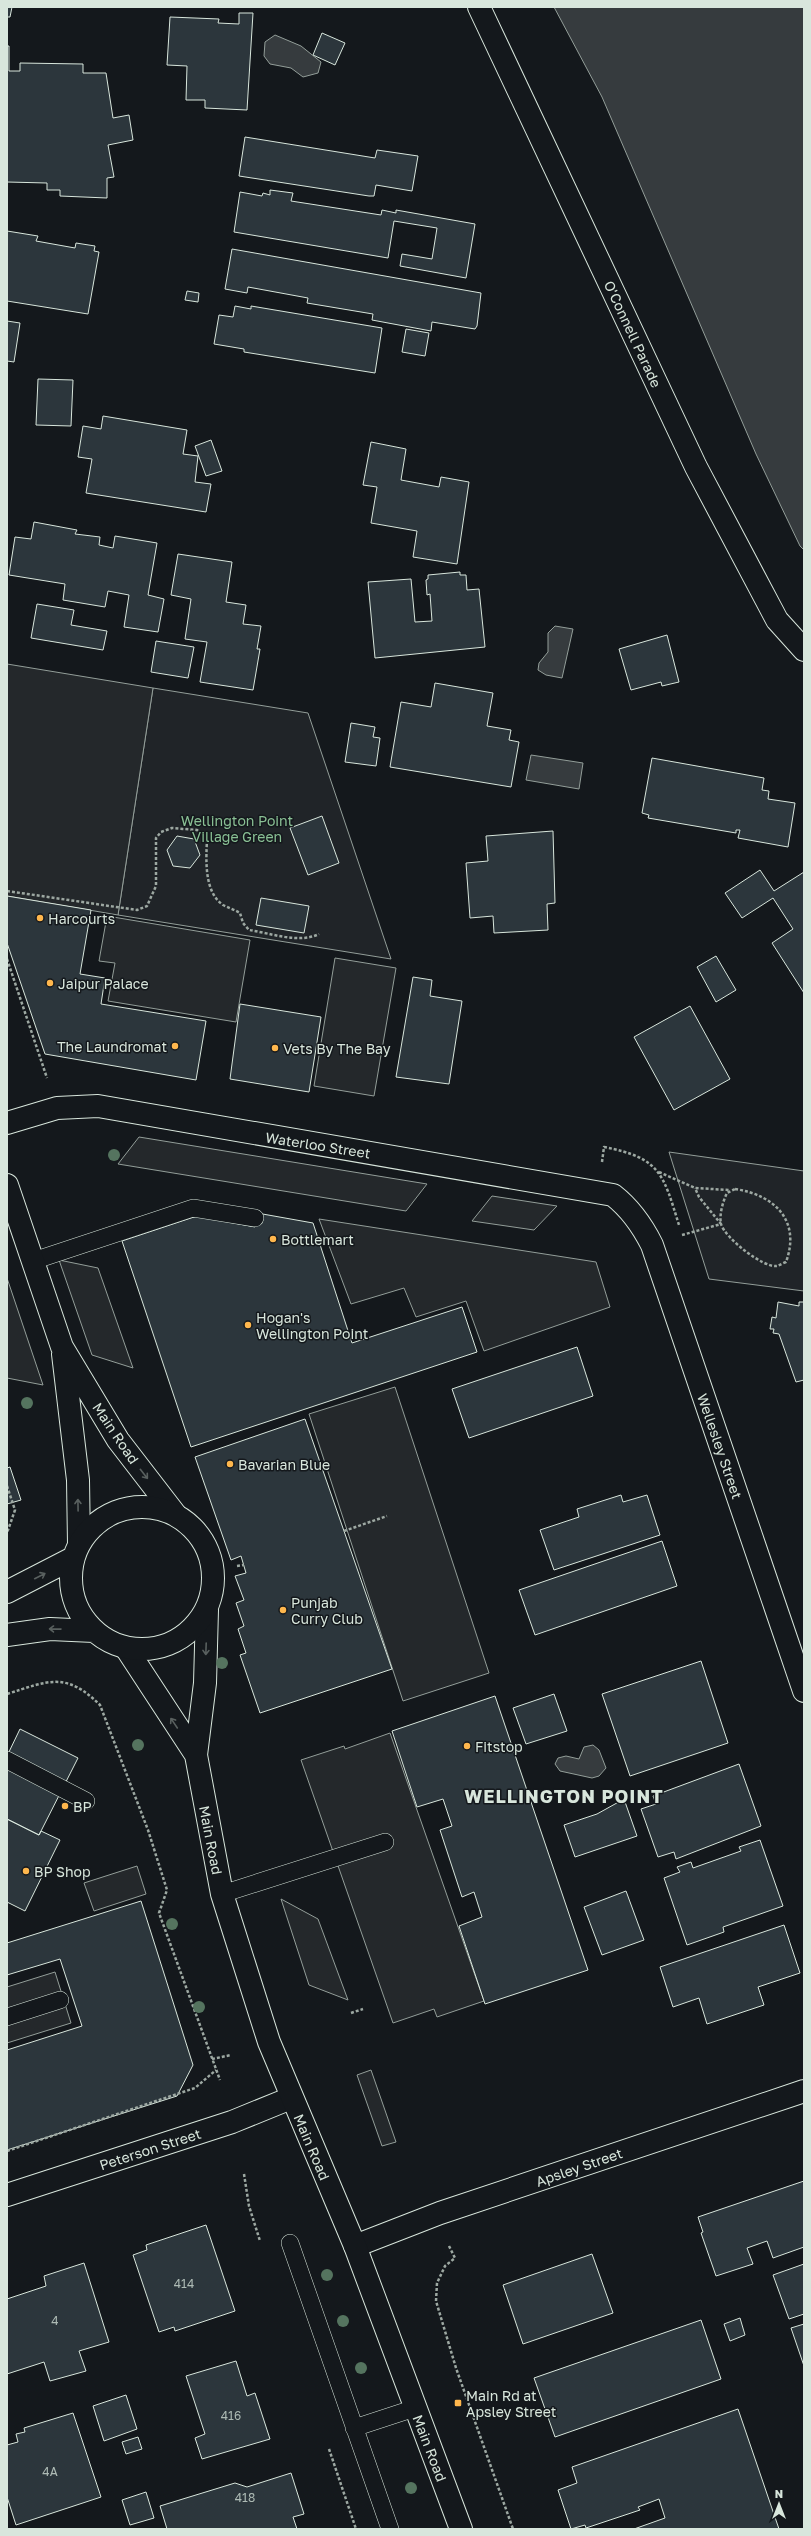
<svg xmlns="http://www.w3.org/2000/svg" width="811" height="2536" viewBox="0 0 811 2536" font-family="'Golos Text',sans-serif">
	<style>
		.green { fill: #202428; stroke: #939e99 }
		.parking { fill: #24282b; stroke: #939e99 }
		.water { fill: #363b3e; stroke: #939e99 }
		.building { fill: #2c363c; stroke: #d8e6dc }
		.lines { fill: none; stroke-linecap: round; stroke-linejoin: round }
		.lane-casing { stroke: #d8e6dc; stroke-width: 18 }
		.street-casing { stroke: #d8e6dc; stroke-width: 24 }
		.secondary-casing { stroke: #d8e6dc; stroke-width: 24 }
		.primary-casing { stroke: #d8e6dc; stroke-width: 24 }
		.path { stroke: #9da8a2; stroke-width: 2.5; stroke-dasharray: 3 2; stroke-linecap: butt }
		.lane { stroke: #14181c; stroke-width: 17 }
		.street { stroke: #14181c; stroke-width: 22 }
		.secondary { stroke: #14181c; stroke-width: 22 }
		.primary { stroke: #14181c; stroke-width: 22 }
		.tree { fill: #55745f }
		.oneway { stroke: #59605f }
		.poi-dot { fill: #ffb74d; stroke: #14181c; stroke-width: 1.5 }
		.labels { text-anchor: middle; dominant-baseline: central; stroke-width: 3; stroke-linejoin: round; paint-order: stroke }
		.number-label { font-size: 12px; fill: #adbab4 }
		.street-label { font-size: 14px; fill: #d8e6dc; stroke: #14181c }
		.park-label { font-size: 14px; fill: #8ac095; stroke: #14181c }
		.poi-label { font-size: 14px; fill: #d8e6dc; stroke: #14181c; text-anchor: start }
		.district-label { font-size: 18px; font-weight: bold; letter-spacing: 1px; fill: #d8e6dc; stroke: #14181c }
	</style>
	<rect width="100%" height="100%" fill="#14181c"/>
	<!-- green -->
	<path class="green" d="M153,688L308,713L391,959L118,915Z
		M669,1152L804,1171V1291L709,1279Z"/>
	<!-- parking -->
	<path class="parking" d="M7,664L153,688L118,915L7,896Z
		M107,916L250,940L236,1022L108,1001L115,963L99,961Z
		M335,958L396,968L374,1096L314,1086Z
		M139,1137L427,1184L406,1211L118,1164Z
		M492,1196L557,1206L534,1230L472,1221Z
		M319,1219L596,1262L610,1307L484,1351L466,1301L416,1317L404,1288L351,1304Z
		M59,1260L98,1268L133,1368L92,1355Z
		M7,1278L43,1385L7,1378Z
		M395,1387L489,1673L403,1701L309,1414Z
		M390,1733L484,2001L437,2017L434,2009L393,2023L301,1760L344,1746L345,1749Z
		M137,1866L146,1894L94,1911L84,1883Z
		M281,1899L318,1919L348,2000L309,1985Z
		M55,1972L71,2023L7,2043V1987Z
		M371,2070L396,2142L382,2146L357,2075Z"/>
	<!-- water -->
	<path class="water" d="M554,7H804V550L800,546L756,454L602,97Z
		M275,35L301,46L321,62L318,73L303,77L291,68L270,64L264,56L265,42Z
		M555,626L573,629L562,678L546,675L538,670L539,663L548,652V633Z
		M531,755L583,763L579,789L526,780Z
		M593,1745L599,1750L606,1768L599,1776L592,1778L560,1771L555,1764L558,1758L566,1756L579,1759L584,1747Z"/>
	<!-- building -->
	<path class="building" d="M7,7H12L10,17H7Z
		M239,13H253L247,110L205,108V100H186L187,66L167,65L170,17L219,19L218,23L239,24Z
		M322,33L345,43L335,65L313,55Z
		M7,46H9V71H20V63L83,64V73H106L113,118L129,115L133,140L108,145L114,177L107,178V198L60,196V190H47V183L7,182Z
		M245,137L375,158L377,150L418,156L412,191L376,185L374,196H369L239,176Z
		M270,190L293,193L291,201L381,215L382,210L396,213V210L475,224L466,278L400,266L402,254L432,259L437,228L394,221L388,258L234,232L240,192L262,196L263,193L270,195Z
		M7,231L38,236L36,241L75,248L76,243L95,246L94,251L99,252L88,314L7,301Z
		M232,249L481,293L477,326L475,329L432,322L431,331L372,320L373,314L307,303L308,298L248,287L247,293L225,289Z
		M187,291L199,293L198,302L185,300Z
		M235,306L251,309V306L382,328L375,373L244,352V349L214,344L219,315L233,317Z
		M7,321L20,323L14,362L7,361Z
		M406,329L429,333L425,356L402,352Z
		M38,379L73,380L71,426L36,425Z
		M103,416L187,430L183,454L198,456L195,482L211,484L206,512L86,493L92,459L78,457L83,426L101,429Z
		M211,440L222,471L206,476L195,446Z
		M371,442L406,449L401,480L439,487L441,477L469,482L457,564L413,557L417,531L371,523L377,487L363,485Z
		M34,522L77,530L75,534L100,537L99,545L113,548L115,536L157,543L148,595L164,599L158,632L124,627L129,595L108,591L105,607L63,600L65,584L9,575L15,537L31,539Z
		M178,554L232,562L226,602L246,605L243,624L261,626L257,649H260L253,690L200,682L207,642L185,639L191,599L171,595Z
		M460,572V575H466L467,590L479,589L485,647L375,658L368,582L411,579L415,622L432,621L430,594L427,595L426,580L428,579V575Z
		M37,604L74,610L71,625L107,631L103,650L31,638Z
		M667,635L679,682L662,686L661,682L631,690L619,649Z
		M156,641L194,647L188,678L151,672Z
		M435,683L493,693L487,726L511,730L509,740L519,742L511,787L390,767L401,702L431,707Z
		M351,723L375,727L373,737L380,738L376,766L345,762Z
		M652,758L764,778L762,790L769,791L768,799L795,803L788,847L738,838L740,830H736V833L648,818L649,815L642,813Z
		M322,816L339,863L308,875L290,828Z
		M553,831L555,903L547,904L548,930L494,933L493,916L470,918L466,863L488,861L486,836Z
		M177,836L194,839L200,855L190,868L173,866L167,850Z
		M760,870L774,891L804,872V993L772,943L793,929L773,898L742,918L725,893Z
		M7,896L91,910L80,974L105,978L101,1004L206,1021L196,1080L45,1054L7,943Z
		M261,898L309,906L304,933L256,925Z
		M716,956L736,990L716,1002L697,967Z
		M413,977L432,980L430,996L462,1001L449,1084L396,1077Z
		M240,1004L321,1017L309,1092L230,1079Z
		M690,1006L730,1079L674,1110L634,1037Z
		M257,1213L313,1223L352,1343L462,1307L477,1352L191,1447L122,1241L197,1216L255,1227Z
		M778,1302L799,1306V1302H804V1380L796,1382L779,1334L773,1333L774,1329H770L772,1317L776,1318Z
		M577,1347L593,1396L469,1438L452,1389Z
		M305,1419L392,1669L260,1713L240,1655L246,1653L238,1629L244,1626L236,1603L244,1600L235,1576L246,1573L241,1556L231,1560L195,1457Z
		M10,1467L21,1500L7,1504V1468Z
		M621,1495L623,1502L647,1495L660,1535L554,1570L540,1530L579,1517L577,1509Z
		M662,1541L677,1586L535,1635L519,1590Z
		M701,1661L728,1743L630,1776L602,1694Z
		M554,1694L567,1731L526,1744L513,1708Z
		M495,1696L588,1970L485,2004L459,1926L482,1917L474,1892L462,1897L440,1830L452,1826L443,1799L417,1807L392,1731Z
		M20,1729L78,1758L39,1835L7,1819V1756Z
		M739,1764L761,1826L676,1859L674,1852L658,1857L641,1809L656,1804L653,1796Z
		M624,1799L637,1836L575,1857L564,1825L597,1814Z
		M7,1819L39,1835L41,1831L60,1840L25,1911L7,1902Z
		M760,1840L783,1906L723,1927L724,1932L687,1945L664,1878L680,1872L677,1867L691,1862L693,1868L741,1851L739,1847Z
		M626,1891L644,1940L602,1955L584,1907Z
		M141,1901L193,2065L177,2096L7,2150V2050L82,2026L60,1959L7,1975V1943Z
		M784,1925L800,1973L758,1987L764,2005L707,2024L699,1998L673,2007L660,1967Z
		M804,2181V2247L773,2258L767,2241L747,2248L753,2264L716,2276L701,2233L703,2232L698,2217Z
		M206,2225L235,2311L175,2331L174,2327L159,2332L133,2255L147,2250L146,2245Z
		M592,2254L613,2313L523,2344L503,2285Z
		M84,2263L109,2342L79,2351L86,2371L50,2381L44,2362L7,2374V2299L46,2286L44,2276Z
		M804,2264V2314L789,2319L773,2275Z
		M740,2318L745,2335L730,2341L724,2324Z
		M701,2320L721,2379L555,2437L534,2378Z
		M804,2324V2366L791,2328Z
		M236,2361L247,2396L255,2393L270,2439L202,2459L195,2438L205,2434L186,2376Z
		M126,2395L137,2429L104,2441L93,2406Z
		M738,2409L779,2529H634L665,2518L659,2499L638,2507L640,2510L586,2528L585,2525L571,2529L558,2490L577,2483L572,2467Z
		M73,2413L101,2497L16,2525L7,2497V2445L18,2442L16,2434L25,2432L24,2428Z
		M138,2437L142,2449L126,2454L122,2442Z
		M291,2473L304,2514L293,2517L297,2529H167L160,2506L235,2483L247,2487Z
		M146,2492L154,2518L130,2525L122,2500Z"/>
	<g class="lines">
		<defs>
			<path id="lane" d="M33,1261L193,1208L255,1218
				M7,1760L86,1801
				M222,1894L385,1842
				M7,2017L60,2000
				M290,2243L390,2529
				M354,2428L415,2408"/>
			<path id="street" d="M479,7L696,467L777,620L804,650
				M7,1123L57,1108L98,1106L613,1195C631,1209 642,1225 652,1245L804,1691
				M7,2195L232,2122L291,2098
				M355,2246L440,2213L804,2091"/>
			<path id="secondary" d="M7,1185L62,1347L118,1440L175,1514
				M63,1354L78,1480L79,1544
				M207,1610L205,1683L196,1755L222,1894L269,2042L355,2246L461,2529
				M126,1648L196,1755"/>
			<path id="primary" d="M71 1578a71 71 0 1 1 142 0a71 71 0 1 1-142 0Z
				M7,1592L73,1558
				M7,1635L50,1629L94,1631"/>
		</defs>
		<!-- lane casing -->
		<use href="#lane" class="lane-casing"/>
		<!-- street casing -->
		<use href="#street" class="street-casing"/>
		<!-- secondary casing -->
		<use href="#secondary" class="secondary-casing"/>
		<!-- primary casing -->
		<use href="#primary" class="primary-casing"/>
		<!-- path -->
		<path class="path" d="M7,891L137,910L147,906L156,886V838L161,832L172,828L197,830L207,840C206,860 204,892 223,905C229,908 235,910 240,913L243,923L249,930C270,933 299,944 319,934
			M7,959L47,1078
			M602,1162L604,1147C661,1158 663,1174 679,1225
			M659,1172L695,1188L729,1190
			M735,1189C775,1195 801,1221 786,1262C783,1263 780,1265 777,1266C763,1268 725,1238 721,1224C719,1215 723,1201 727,1193Z
			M682,1235L721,1224L699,1197L695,1188
			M7,1486L15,1510L7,1533
			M344,1531L387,1516
			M237,1566L244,1565
			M7,1694C48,1681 66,1671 100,1705L148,1830L167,1890L159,1913L220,2080
			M351,2013L363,2009
			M212,2059L231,2055
			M7,2151L195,2088L216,2070
			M244,2174L249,2206L260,2241
			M449,2246L455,2258L445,2266L437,2283L436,2301L456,2368L513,2529
			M329,2449L356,2529"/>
		<!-- lane -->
		<use href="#lane" class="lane"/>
		<!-- street -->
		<use href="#street" class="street"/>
		<!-- secondary -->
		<use href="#secondary" class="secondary"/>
		<!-- primary -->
		<use href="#primary" class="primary"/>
	</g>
	<!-- trees -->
	<g class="tree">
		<circle cx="114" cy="1155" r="6"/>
		<circle cx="27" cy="1403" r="6"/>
		<circle cx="222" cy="1663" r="6"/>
		<circle cx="138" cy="1745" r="6"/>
		<circle cx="172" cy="1924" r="6"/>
		<circle cx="199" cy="2007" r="6"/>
		<circle cx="327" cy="2275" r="6"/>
		<circle cx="343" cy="2321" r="6"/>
		<circle cx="361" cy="2368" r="6"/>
		<circle cx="411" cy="2488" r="6"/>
	</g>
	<!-- one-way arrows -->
	<defs><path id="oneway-shaft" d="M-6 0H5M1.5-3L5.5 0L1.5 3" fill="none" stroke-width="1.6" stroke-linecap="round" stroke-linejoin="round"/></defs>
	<g class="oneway">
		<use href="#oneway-shaft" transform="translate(144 1474) rotate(52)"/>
		<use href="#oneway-shaft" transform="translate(78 1505) rotate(-91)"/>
		<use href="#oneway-shaft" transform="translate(40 1576) rotate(-27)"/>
		<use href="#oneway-shaft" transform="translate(55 1629) rotate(-179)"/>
		<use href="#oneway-shaft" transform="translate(206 1649) rotate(92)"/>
		<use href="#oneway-shaft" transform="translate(174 1723) rotate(-124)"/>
	</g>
	<!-- markers -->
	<g class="poi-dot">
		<circle cx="40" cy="918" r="4"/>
		<circle cx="50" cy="983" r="4"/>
		<circle cx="175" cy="1046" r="4"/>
		<circle cx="275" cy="1048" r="4"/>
		<circle cx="273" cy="1239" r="4"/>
		<circle cx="248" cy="1325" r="4"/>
		<circle cx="230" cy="1464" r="4"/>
		<circle cx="283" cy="1610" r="4"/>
		<circle cx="467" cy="1746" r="4"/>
		<circle cx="65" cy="1806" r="4"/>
		<circle cx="26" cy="1871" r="4"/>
		<rect x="454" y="2399" width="8" height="8" rx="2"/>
	</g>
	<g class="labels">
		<!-- number labels -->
		<g class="number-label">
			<text x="184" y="2283">414</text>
			<text x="55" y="2320">4</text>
			<text x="231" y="2415">416</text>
			<text x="50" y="2471">4A</text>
			<text x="245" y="2497">418</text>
		</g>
		<!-- street labels -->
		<g class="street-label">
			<text transform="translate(633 334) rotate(65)">O'Connell Parade</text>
			<text transform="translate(318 1145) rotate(9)">Waterloo Street</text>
			<text transform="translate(116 1433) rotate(56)">Main Road</text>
			<text transform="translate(720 1446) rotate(71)">Wellesley Street</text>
			<text transform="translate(211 1840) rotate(79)">Main Road</text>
			<text transform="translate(312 2147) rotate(67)">Main Road</text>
			<text transform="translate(150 2149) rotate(-18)">Peterson Street</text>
			<text transform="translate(579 2167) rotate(-19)">Apsley Street</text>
			<text transform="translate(430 2448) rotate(69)">Main Road</text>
		</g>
		<!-- park labels -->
		<g class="park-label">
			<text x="237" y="820">Wellington Point<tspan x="237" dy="16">Village Green</tspan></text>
		</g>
		<!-- poi labels -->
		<g class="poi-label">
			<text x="48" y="918">Harcourts</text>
			<text x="58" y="983">Jaipur Palace</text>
			<text x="167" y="1046" text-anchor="end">The Laundromat</text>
			<text x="283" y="1048">Vets By The Bay</text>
			<text x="281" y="1239">Bottlemart</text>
			<text x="256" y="1317">Hogan's<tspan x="256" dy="16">Wellington Point</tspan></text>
			<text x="238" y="1464">Bavarian Blue</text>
			<text x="291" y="1602">Punjab<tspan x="291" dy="16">Curry Club</tspan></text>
			<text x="475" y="1746">Fitstop</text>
			<text x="73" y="1806">BP</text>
			<text x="34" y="1871">BP Shop</text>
			<text x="466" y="2395">Main Rd at<tspan x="466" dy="16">Apsley Street</tspan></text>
		</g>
		<!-- district labels -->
		<g class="district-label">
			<text x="564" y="1796">WELLINGTON POINT</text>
		</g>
	</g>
	<!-- border -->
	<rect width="811" height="2536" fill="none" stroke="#d8e6dc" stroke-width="16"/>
	<!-- north arrow -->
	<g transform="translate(779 2504)" stroke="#14181c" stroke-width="3" paint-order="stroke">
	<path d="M0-3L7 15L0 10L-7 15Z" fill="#d8e6dc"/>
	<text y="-6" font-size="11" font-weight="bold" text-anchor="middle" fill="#d8e6dc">N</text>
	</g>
</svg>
